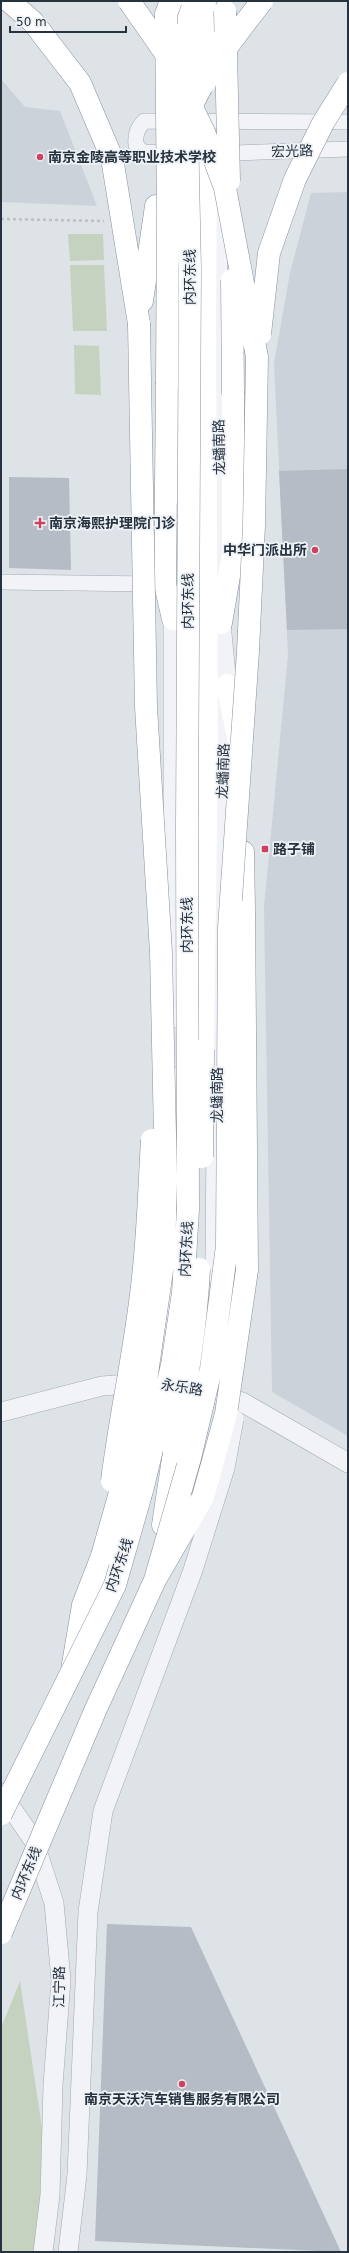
<svg xmlns="http://www.w3.org/2000/svg" width="349" height="2253" viewBox="0 0 349 2253" font-family="'DejaVu Sans','Noto Sans SC',sans-serif">
	<style>
		.built { fill: #ccd2da }
		.green { fill: #c5d2bf }
		.building { fill: #b6bcc5 }
		.lines { fill: none; stroke-linecap: round; stroke-linejoin: round }
		.minor-casing { stroke: #a3aab2; stroke-width: 16 }
		.tertiary-casing { stroke: #a3aab2; stroke-width: 20 }
		.trunk-casing { stroke: #86919f; stroke-width: 23 }
		.path { stroke: #bcc1c6; stroke-width: 2.5; stroke-dasharray: 3 3; stroke-linecap: butt }
		.minor { stroke: #f1f3f6; stroke-width: 15 }
		.tertiary { stroke: #f1f3f6; stroke-width: 19 }
		.trunk { stroke: #fff; stroke-width: 22 }
		.tertiary-bridge-casing { stroke: #a3aab2; stroke-width: 20; stroke-linecap: butt }
		.trunk-bridge-casing { stroke: #86919f; stroke-width: 23; stroke-linecap: butt }
		.tertiary-bridge { stroke: #f1f3f6; stroke-width: 19 }
		.trunk-bridge { stroke: #fff; stroke-width: 22 }
		.poi-dot { fill: #ce4261; stroke: #eef2f6; stroke-width: 1.5 }
		.labels { text-anchor: middle; dominant-baseline: central; stroke-width: 3.5; stroke-linejoin: round; paint-order: stroke }
		.street-label { font-size: 14px; fill: #27323f; stroke: #eef2f6 }
		.poi-label { font-size: 14px; font-weight: bold; fill: #27323f; stroke: #eef2f6; text-anchor: start }
	</style>
	<rect width="100%" height="100%" fill="#dee3e8"/>
	<!-- built -->
	<path class="built" d="M1,79L25,107L60,111L97,206L1,202Z
		M348,192V1436L272,1392L264,907L288,655L274,363L290,273L311,193Z"/>
	<!-- green -->
	<path class="green" d="M68,234H103L104,260L70,261Z
		M70,265H104L107,331H73Z
		M74,345L99,346L101,395L75,394Z
		M20,1981L42,2128L39,2252H1V2028Z"/>
	<!-- building -->
	<path class="building" d="M348,469V629L287,630L279,471Z
		M9,477L69,478L71,570L9,568Z
		M107,1924L191,1927L341,2252L95,2241Z"/>
	<g class="lines">
		<defs>
			<path id="minor" d="M236,153L348,149
				M220,154L143,152L136,145C135,135 137,129 144,121L348,122
				M1,582L152,584"/>
			<path id="tertiary" d="M179,322V257
				M176,494L179,407
				M173,1018V605
				M174,1077L178,1178L175,1246
				M213,1275L215,1258L218,900L227,685L221,623L217,180
				M158,1382L171,1284
				M214,1393L242,1402L348,1463
				M1,1412L102,1386L142,1383
				M1,1793L34,1841L54,1903L61,1980L53,2085L50,2195L43,2252
				M68,2252L77,2175"/>
			<path id="trunk" d="M9,1L33,22L80,83L112,158L139,324
				M184,1L185,32
				M204,36L205,1
				M142,301L156,206
				M167,384L165,584L173,619
				M221,623L233,553V394
				M227,685L239,742
				M243,852L244,911
				M203,1050L207,754L205,331L206,166
				M163,1525L174,1452
				M73,1664L83,1605L102,1556"/>
		</defs>
		<!-- minor casing -->
		<use href="#minor" class="minor-casing"/>
		<!-- tertiary casing -->
		<use href="#tertiary" class="tertiary-casing"/>
		<!-- trunk casing -->
		<use href="#trunk" class="trunk-casing"/>
		<!-- path -->
		<path class="path" d="M1,219L104,221"/>
		<!-- minor -->
		<use href="#minor" class="minor"/>
		<!-- tertiary -->
		<use href="#tertiary" class="tertiary"/>
		<!-- trunk -->
		<use href="#trunk" class="trunk"/>
		<defs>
			<path id="tertiary-bridge" d="M77,2175L88,1912L103,1811L193,1570L225,1468L234,1419"/>
			<path id="trunk-bridge" d="M129,1L166,54L204,132L225,188L257,357L254,525L248,651L229,928L227,1246L211,1369L190,1458L155,1580
				M225,11L229,181
				M204,36L205,83
				M188,114C206,72 234,37 262,1
				M232,280L233,394
				M260,334L269,253L295,179L323,123L348,83
				M167,384L168,211L166,14L171,1
				M202,1157L203,1050
				M174,1452C185,1391 196,1331 199,1269
				M112,1481C120,1416 135,1351 142,1286C148,1238 149,1189 152,1140
				M102,1556L140,1422L164,1257L166,1180L161,952L146,707L139,324
				M1,1814L115,1585L143,1487L172,1365L183,1293L188,1209L187,827L190,269L185,32
				M1,1933L95,1711L155,1580L203,1497L226,1414L247,1270L244,912"/>
		</defs>
		<!-- tertiary-bridge casing -->
		<use href="#tertiary-bridge" class="tertiary-bridge-casing"/>
		<!-- trunk-bridge casing -->
		<use href="#trunk-bridge" class="trunk-bridge-casing"/>
		<!-- tertiary-bridge -->
		<use href="#tertiary-bridge" class="tertiary-bridge"/>
		<!-- trunk-bridge -->
		<use href="#trunk-bridge" class="trunk-bridge"/>
	</g>
	<!-- markers -->
	<g class="poi-dot">
		<circle cx="40" cy="157" r="4"/>
		<path d="M38 517h4v4h4v4h-4v4h-4v-4h-4v-4h4z"/>
		<circle cx="315" cy="550" r="4"/>
		<rect x="261" y="845" width="8" height="8" rx="2"/>
		<circle cx="182" cy="2084" r="4"/>
	</g>
	<g class="labels">
		<!-- street labels -->
		<g class="street-label">
			<text transform="translate(292 151) rotate(-2)">宏光路</text>
			<text transform="translate(190 277) rotate(-90)">内环东线</text>
			<text transform="translate(219 447) rotate(-91)">龙蟠南路</text>
			<text transform="translate(188 601) rotate(-90)">内环东线</text>
			<text transform="translate(223 771) rotate(-88)">龙蟠南路</text>
			<text transform="translate(187 925) rotate(-90)">内环东线</text>
			<text transform="translate(217 1095) rotate(-90)">龙蟠南路</text>
			<text transform="translate(186 1249) rotate(-87)">内环东线</text>
			<text transform="translate(182 1387) rotate(9)">永乐路</text>
			<text transform="translate(119 1565) rotate(-71)">内环东线</text>
			<text transform="translate(26 1873) rotate(-67)">内环东线</text>
			<text transform="translate(59 1987) rotate(-89)">江宁路</text>
		</g>
		<!-- poi labels -->
		<g class="poi-label">
			<text x="48" y="157">南京金陵高等职业技术学校</text>
			<text x="49" y="523">南京海熙护理院门诊</text>
			<text x="307" y="550" text-anchor="end">中华门派出所</text>
			<text x="273" y="849">路子铺</text>
			<text x="182" y="2099" text-anchor="middle">南京天沃汽车销售服务有限公司</text>
		</g>
	</g>
	<!-- border -->
	<rect width="349" height="2253" fill="none" stroke="#27323f" stroke-width="4"/>
	<!-- scale -->
	<path d="M10 26v6h116v-6" fill="none" stroke="#27323f" stroke-width="2"/>
	<text x="16" y="26" font-size="12" fill="#27323f" stroke="#eef2f6" stroke-width="3" paint-order="stroke">50 m</text>
</svg>
